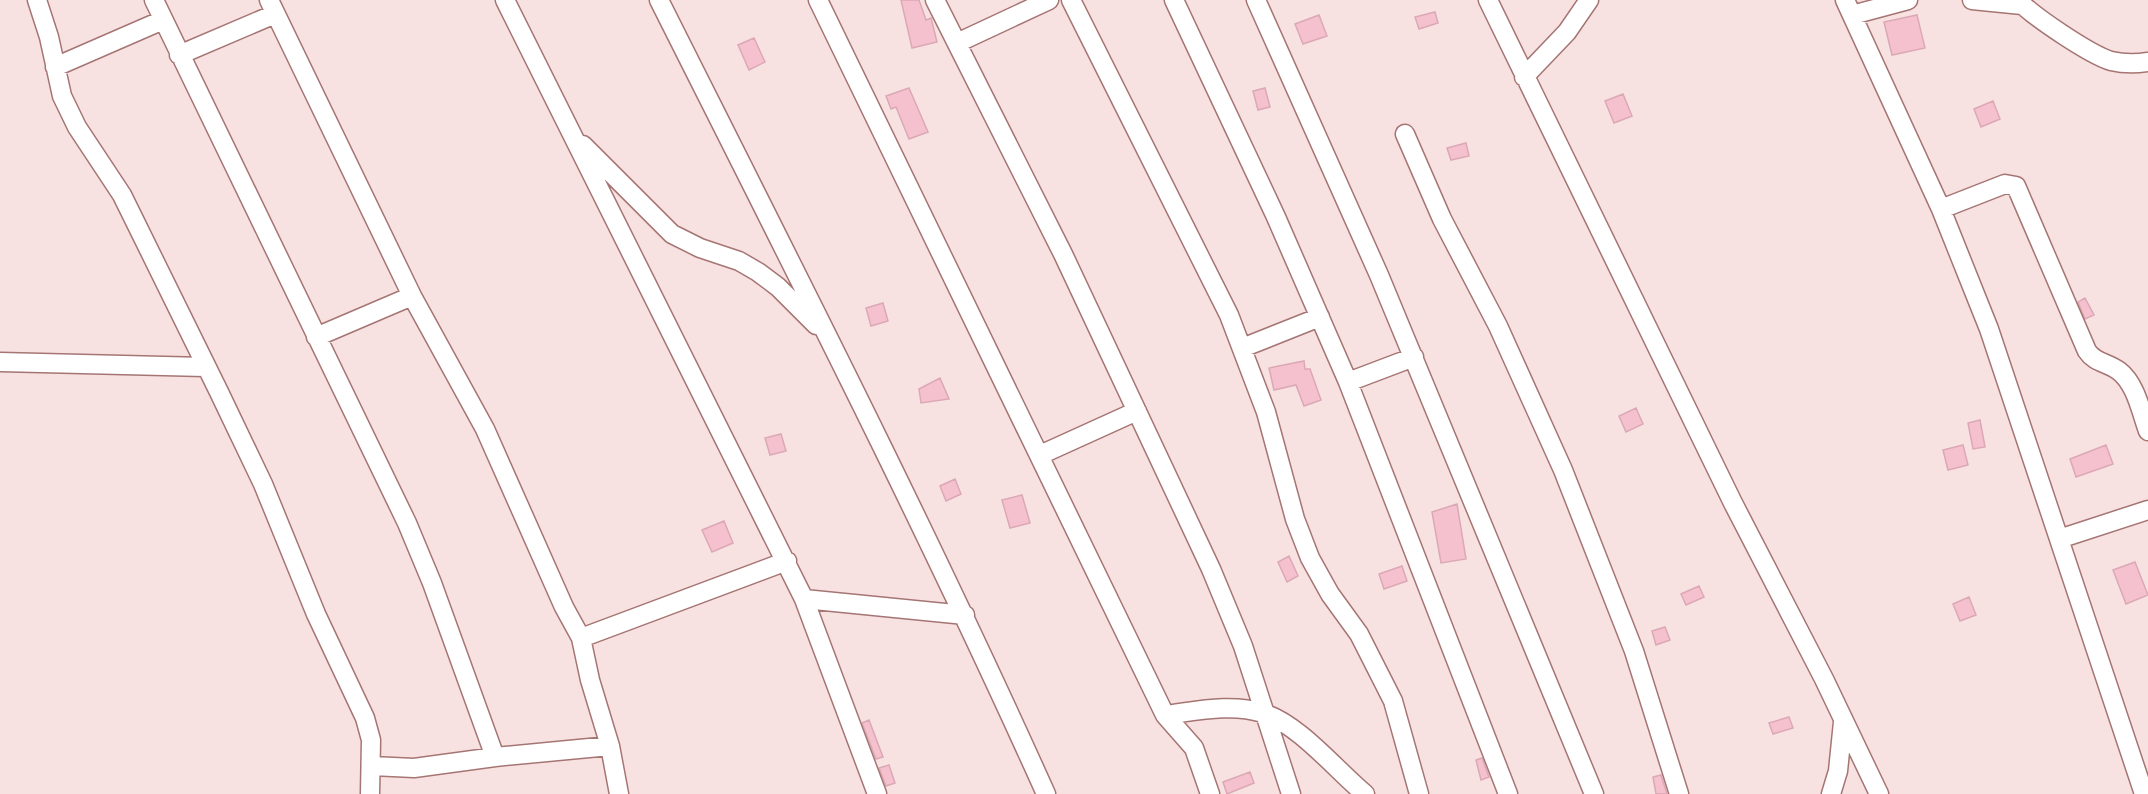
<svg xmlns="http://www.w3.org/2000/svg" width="2148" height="794" viewBox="0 0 2148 794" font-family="Helvetica,sans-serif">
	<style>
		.building { fill: #f5c1ce; stroke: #dba8b5; stroke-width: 1.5 }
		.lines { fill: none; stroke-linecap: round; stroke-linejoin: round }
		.street-casing { stroke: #a57573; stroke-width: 21 }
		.street { stroke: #fff; stroke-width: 18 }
	</style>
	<rect width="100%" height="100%" fill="#f8e2e1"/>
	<!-- building -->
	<path class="building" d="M901,0H919L926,20L931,18L937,42L912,48Z
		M1435,12L1438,23L1419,29L1415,17Z
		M1319,15L1327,36L1303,44L1295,24Z
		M1917,15L1925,48L1892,55L1884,22Z
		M754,38L765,62L749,70L738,45Z
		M909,88L928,132L909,139L896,107L891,109L886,96Z
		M1265,88L1270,107L1258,110L1253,91Z
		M1623,94L1632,116L1614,123L1605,101Z
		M1993,101L2000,119L1981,127L1974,109Z
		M1466,143L1469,156L1451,160L1447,148Z
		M2085,298L2094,315L2085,319L2078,302Z
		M883,303L888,321L871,326L866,308Z
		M1304,361L1305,369H1310L1321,400L1304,406L1296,385L1274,390L1269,368Z
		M940,378L949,399L921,403L919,389Z
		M1636,408L1643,424L1626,432L1619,416Z
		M1980,420L1985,447L1973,449L1968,423Z
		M781,434L786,451L770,455L765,438Z
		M1963,445L1968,465L1948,470L1943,450Z
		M2106,445L2113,464L2076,477L2070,459Z
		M955,479L961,494L946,501L940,486Z
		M1022,495L1030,523L1010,528L1002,500Z
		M1457,504L1466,559L1441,563L1432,512Z
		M724,521L733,543L712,552L702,530Z
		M1289,556L1298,576L1287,582L1278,562Z
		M2135,562L2148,595L2126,604L2113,570Z
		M1402,566L1407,581L1384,589L1379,574Z
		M1699,586L1704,597L1686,605L1681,594Z
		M1969,597L1976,615L1960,621L1953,604Z
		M1665,627L1670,640L1656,645L1652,631Z
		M1789,717L1793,728L1773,734L1769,723Z
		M869,720L883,757L876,759L862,723Z
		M1482,758L1489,777L1481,780L1476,760Z
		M889,765L895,783L886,786L879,768Z
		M1250,772L1254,783L1227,794L1223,782Z
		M1661,775L1667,794H1656L1653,777Z"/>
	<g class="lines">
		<defs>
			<path id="street" d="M37,0L49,37L62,96L77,127L122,195L219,392L263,484L316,614L365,718L371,740L370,794
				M154,0L407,523L432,583L495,757
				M269,0L412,296L485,429L564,607L581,638L590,680L610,746L619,794
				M505,0L804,599L965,615
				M659,0C791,263 925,525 1046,794
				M818,0L1165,715L1194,748L1210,794
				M935,0L1063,254L1211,569L1243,646L1291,794
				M1071,0L1229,315L1266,412L1295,519L1310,558L1330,594L1359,634L1393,701L1419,794
				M1174,0L1276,217L1348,382L1508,794
				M1256,0L1379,275L1594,794
				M1488,0L1733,503L1824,679L1879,794
				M1845,0L1941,209L1989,329L2144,794
				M1972,0L2022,5
				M2018,0C2032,16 2091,55 2111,61C2124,64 2135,64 2148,62
				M1852,15L1908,0
				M957,43L1049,0
				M179,55L275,14
				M55,67L163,20
				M1524,77L1567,32L1589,0
				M1405,134L1442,219L1498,326L1563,470L1634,651L1679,794
				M583,145L672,234L700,248L739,261L758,272L778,287L816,325
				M1941,209L2005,184L2016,186L2087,351C2095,363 2107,362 2119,371C2136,384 2141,412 2148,431
				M316,337L412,296
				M1242,348L1320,317
				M0,362L205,367
				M1348,382L1414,357
				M1040,455L1137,411
				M2059,539L2148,510
				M804,599L877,794
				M581,638L787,561
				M1165,715C1197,711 1231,703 1263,713C1299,724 1336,770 1365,794
				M372,766L414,768L495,757L610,746
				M1831,794L1838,771L1843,722"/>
		</defs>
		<!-- street casing -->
		<use href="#street" class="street-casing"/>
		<!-- street -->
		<use href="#street" class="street"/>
	</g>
</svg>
